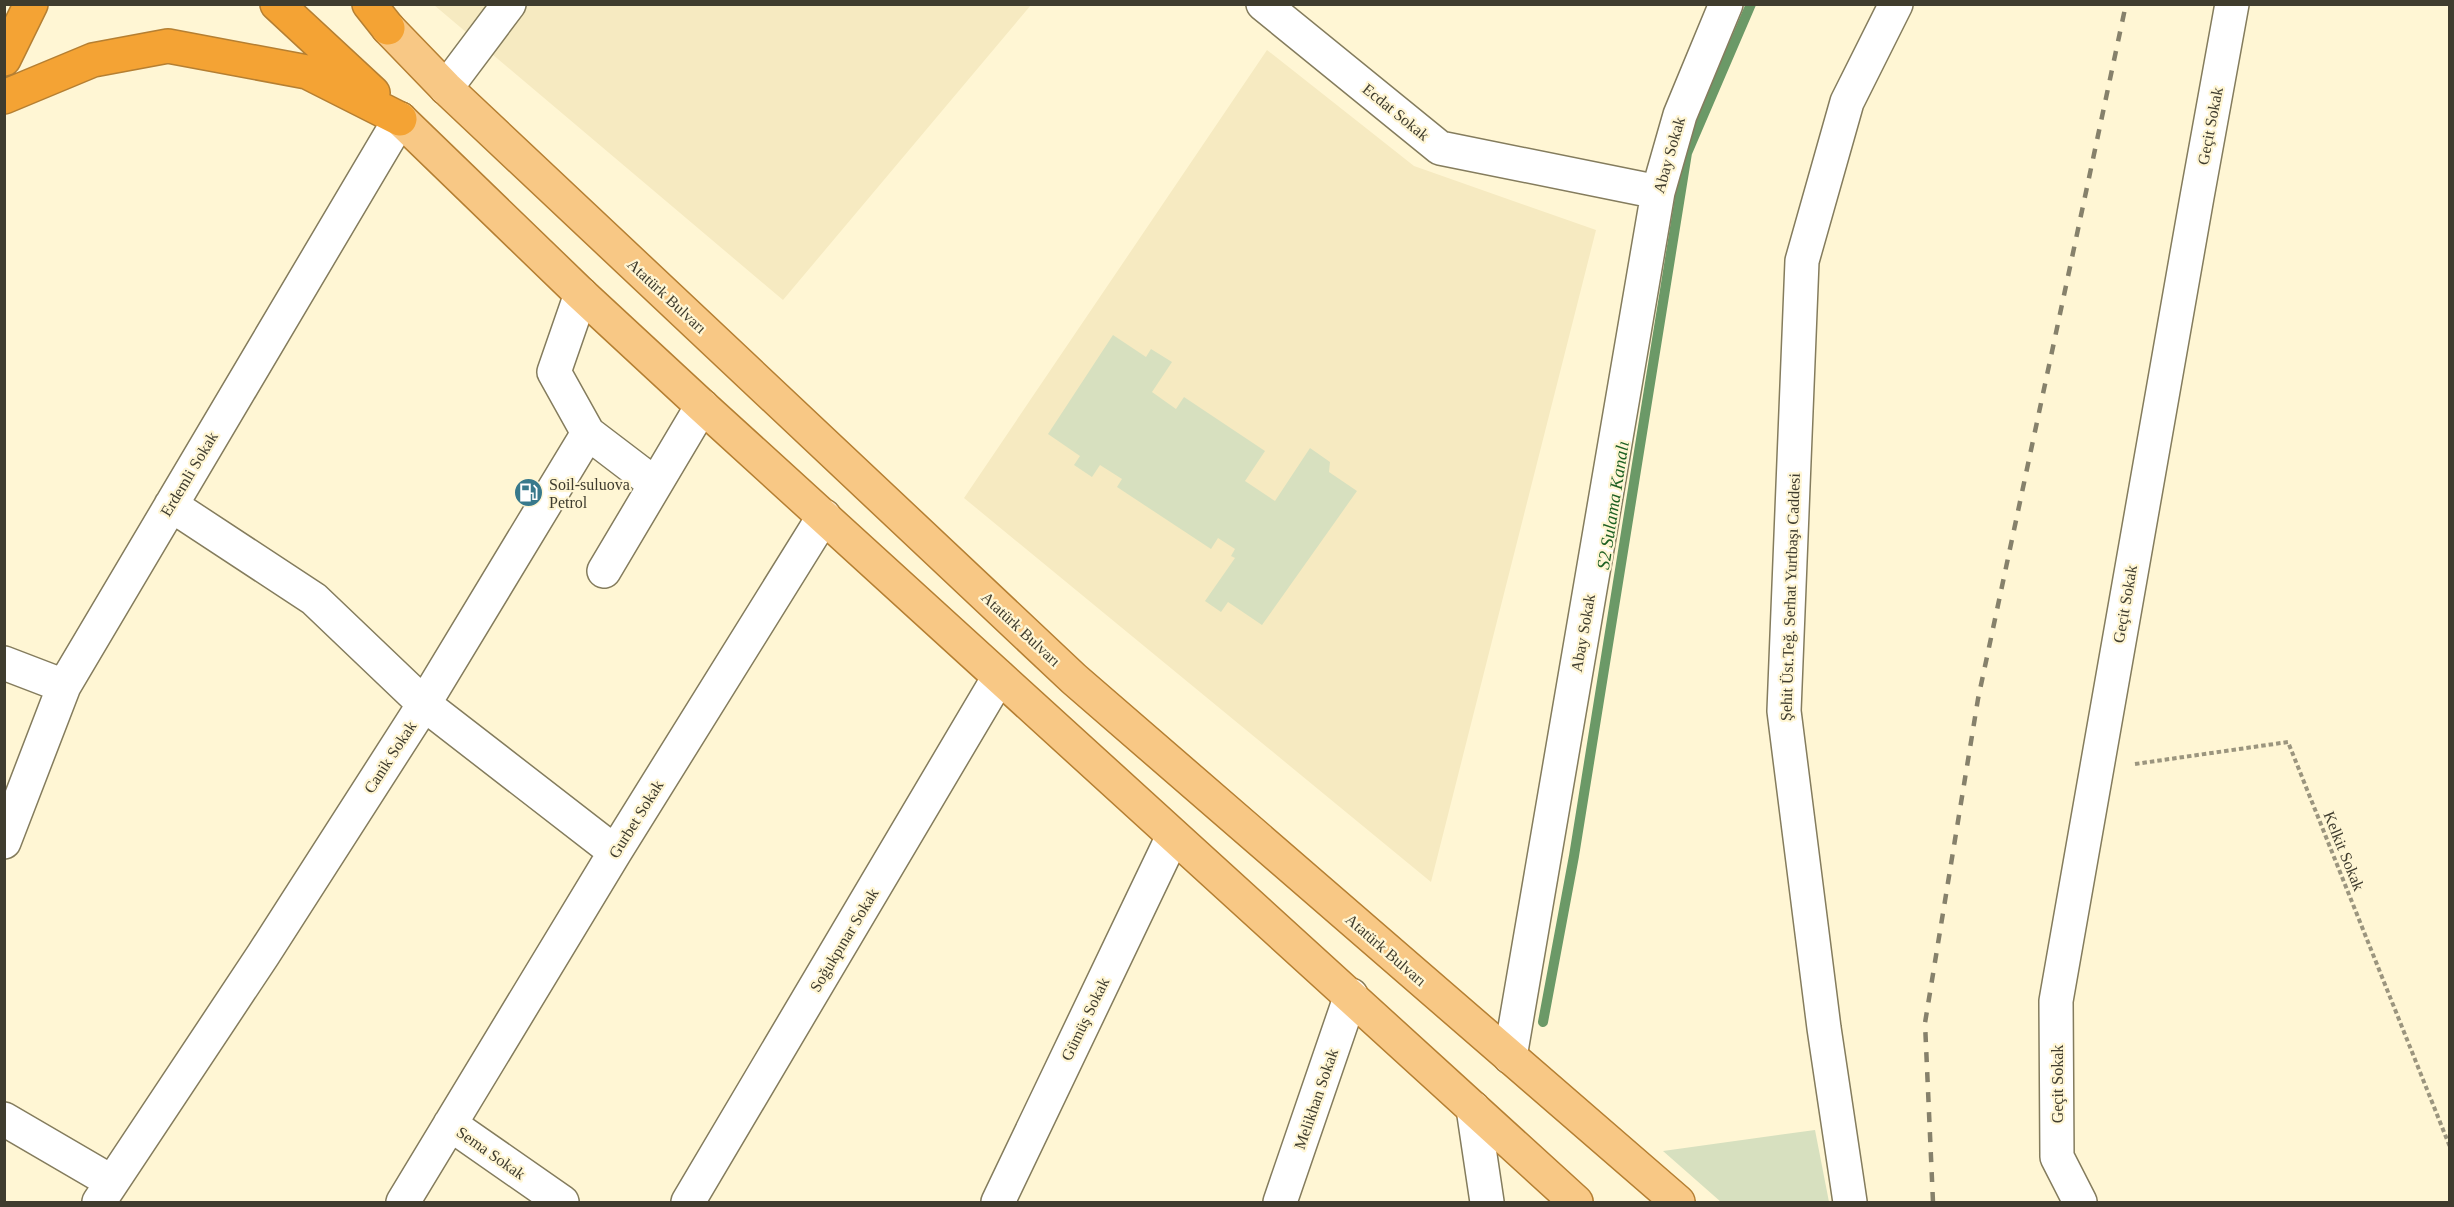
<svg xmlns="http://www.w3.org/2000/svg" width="2454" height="1207" viewBox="0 0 2454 1207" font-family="'Times New Roman',serif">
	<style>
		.built { fill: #f6eac1 }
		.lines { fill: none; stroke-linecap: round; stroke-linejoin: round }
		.stream { stroke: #6b9967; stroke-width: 10 }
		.building { fill: #d7e0bf }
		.minor-casing { stroke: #847c5d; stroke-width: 36 }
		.major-casing { stroke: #b57f32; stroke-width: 36 }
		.highway-casing { stroke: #b57f32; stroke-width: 36 }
		.path { stroke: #9b957e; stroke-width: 4; stroke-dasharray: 4.5 3; stroke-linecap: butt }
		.minor { stroke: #fff; stroke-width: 33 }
		.major { stroke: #f8c885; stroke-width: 33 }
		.highway { stroke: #f4a334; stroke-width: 33 }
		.rail { stroke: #86816b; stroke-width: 4.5; stroke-dasharray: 10 10; stroke-linecap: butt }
		.labels { text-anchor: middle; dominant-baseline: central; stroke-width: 4.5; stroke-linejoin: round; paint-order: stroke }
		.street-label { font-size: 16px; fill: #3f3c2e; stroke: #fff6d4 }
		.poi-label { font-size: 16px; fill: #3f3c2e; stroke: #fff6d4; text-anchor: start }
		.water-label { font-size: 18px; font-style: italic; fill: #1d6023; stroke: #fff6d4 }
	</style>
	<rect width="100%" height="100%" fill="#fff6d4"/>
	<!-- built -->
	<path class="built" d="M434,5H1031L783,300Z
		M1267,50L1414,166L1596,230L1431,882L964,498Z"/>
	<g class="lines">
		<!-- stream -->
		<path class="stream" d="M1543,1022L1574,856L1687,153L1751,4"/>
	</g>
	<!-- building -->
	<path class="building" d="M1113,335L1146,357L1151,349L1172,362L1152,392L1176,409L1184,397L1265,451L1245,481L1275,501L1310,448L1330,462L1329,472L1357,491L1262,625L1228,602L1221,612L1205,601L1235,558L1231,556L1235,549L1218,538L1211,549L1117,487L1122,479L1100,465L1092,477L1074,465L1080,456L1048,434Z
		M1815,1130L1829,1202H1721L1663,1151Z"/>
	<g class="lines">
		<defs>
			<path id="minor" d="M1263,4L1440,148L1658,192
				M446,88L509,4
				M588,433L655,484
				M171,505L314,599L424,704L615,852
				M604,571L702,406
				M4,663L64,686
				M4,842L64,686L400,119
				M1510,1057L1658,192L1680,115L1726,4
				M1473,1108L1487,1202
				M4,1119L112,1182
				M450,1124L562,1202
				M99,1202L263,955L424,704L588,433L554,372L581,294
				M403,1202L615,852L824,516
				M688,1202L999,677
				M998,1202L1173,836
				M1280,1202L1351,995
				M1850,1202L1824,1028L1784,711L1802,261L1847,102L1896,4
				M2080,1202L2057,1157L2056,1001L2197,197L2232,4"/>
			<path id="major" d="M388,28L446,88L1074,679L1678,1202
				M400,119L581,294L702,406L1576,1202"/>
			<path id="highway" d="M277,4L373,93
				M369,4L388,28
				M4,59L31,4
				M4,97L93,60L168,46L307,72L400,119"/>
		</defs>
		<!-- minor casing -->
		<use href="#minor" class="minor-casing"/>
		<!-- major casing -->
		<use href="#major" class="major-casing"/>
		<!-- highway casing -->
		<use href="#highway" class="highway-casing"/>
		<!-- path -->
		<path class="path" d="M2135,764L2288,742L2450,1147"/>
		<!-- minor -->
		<use href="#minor" class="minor"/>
		<!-- major -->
		<use href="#major" class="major"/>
		<!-- highway -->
		<use href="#highway" class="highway"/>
		<!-- rail -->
		<path class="rail" d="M1933,1202L1925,1023L1978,699L2126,4"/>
	</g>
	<!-- icons -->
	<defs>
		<symbol id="fuel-disc" viewBox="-11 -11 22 22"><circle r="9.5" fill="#38798c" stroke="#fff6d4"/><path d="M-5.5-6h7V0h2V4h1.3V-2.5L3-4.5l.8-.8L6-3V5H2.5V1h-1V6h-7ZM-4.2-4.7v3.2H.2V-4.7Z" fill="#fff"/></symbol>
	</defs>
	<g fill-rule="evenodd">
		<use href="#fuel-disc" x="512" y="476" width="33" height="33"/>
	</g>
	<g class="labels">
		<!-- street labels -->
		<g class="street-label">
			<text transform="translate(1396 112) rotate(39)">Ecdat Sokak</text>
			<text transform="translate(2210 126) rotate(-79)">Geçit Sokak</text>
			<text transform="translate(1669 155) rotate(-74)">Abay Sokak</text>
			<text transform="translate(667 296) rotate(43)">Atatürk Bulvarı</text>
			<text transform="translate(189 474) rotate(-59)">Erdemli Sokak</text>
			<text transform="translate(1790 597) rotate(-88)">Şehit Üst.Teğ. Serhat Yurtbaşı Caddesi</text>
			<text transform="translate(2125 604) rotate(-80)">Geçit Sokak</text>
			<text transform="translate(1021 629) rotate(43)">Atatürk Bulvarı</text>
			<text transform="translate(1583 633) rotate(-80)">Abay Sokak</text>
			<text transform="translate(390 757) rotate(-57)">Canik Sokak</text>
			<text transform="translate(636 819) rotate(-58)">Gurbet Sokak</text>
			<text transform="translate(2344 851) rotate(68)">Kelkit Sokak</text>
			<text transform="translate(844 940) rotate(-59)">Soğukpınar Sokak</text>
			<text transform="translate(1386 950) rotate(41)">Atatürk Bulvarı</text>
			<text transform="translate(1085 1019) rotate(-64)">Gümüş Sokak</text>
			<text transform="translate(2057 1084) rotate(-90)">Geçit Sokak</text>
			<text transform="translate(1316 1099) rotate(-71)">Melikhan Sokak</text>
			<text transform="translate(491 1153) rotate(35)">Sema Sokak</text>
		</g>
		<!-- poi labels -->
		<g class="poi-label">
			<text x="549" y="484">Soil-suluova<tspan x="549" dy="18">Petrol</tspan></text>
		</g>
		<!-- water labels -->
		<g class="water-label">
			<text transform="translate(1613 505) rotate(-81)">S2 Sulama Kanalı</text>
		</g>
	</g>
	<!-- border -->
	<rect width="2454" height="1207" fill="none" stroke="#3f3c2e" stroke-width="12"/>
</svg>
